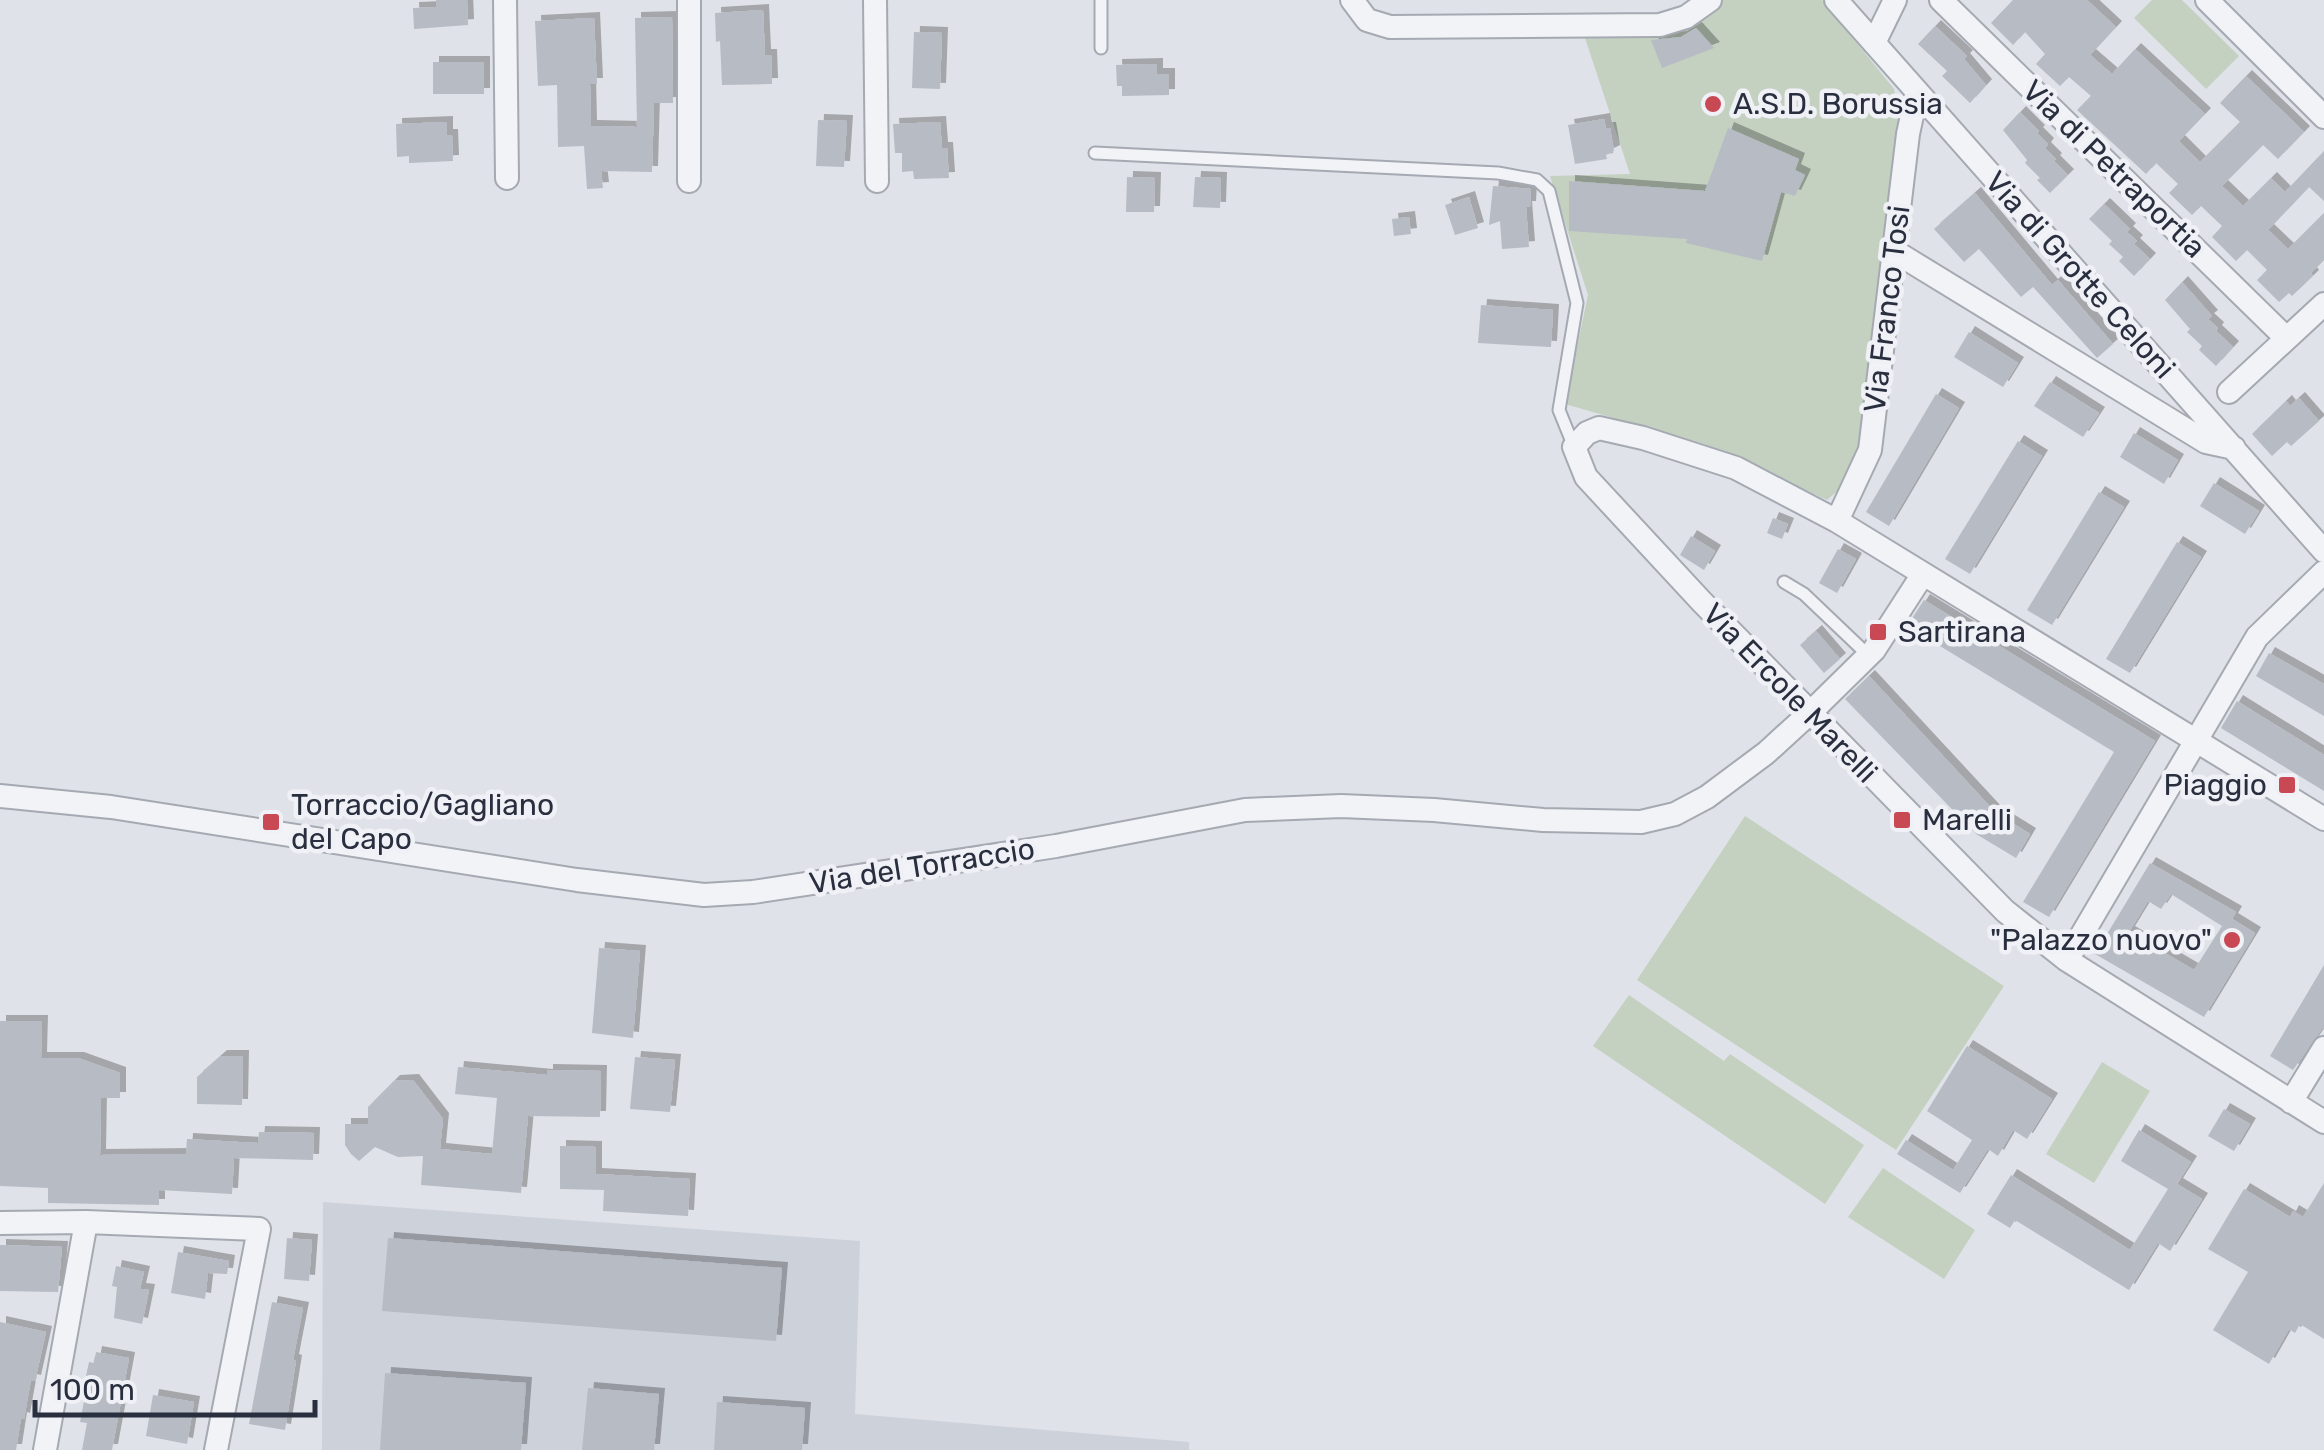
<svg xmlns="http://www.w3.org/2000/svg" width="2324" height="1450" viewBox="0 0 2324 1450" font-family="Rubik,sans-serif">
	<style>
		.built { fill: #cdd1da }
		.green { fill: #c4d1c1 }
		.building { fill: #b7bbc4; fill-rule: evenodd; filter: url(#shadow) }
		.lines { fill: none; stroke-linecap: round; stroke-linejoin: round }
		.lane-casing { stroke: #a5a9b2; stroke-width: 15 }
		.street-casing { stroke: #a5a9b2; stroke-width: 26 }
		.lane { stroke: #f2f3f6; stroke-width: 11 }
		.street { stroke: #f2f3f6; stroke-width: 22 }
		.poi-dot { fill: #c84954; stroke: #eff1f6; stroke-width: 4 }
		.labels { text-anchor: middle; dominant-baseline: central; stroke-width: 9; stroke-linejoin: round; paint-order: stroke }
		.poi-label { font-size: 30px; fill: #292f3e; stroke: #eff1f6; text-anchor: start }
		.street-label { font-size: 30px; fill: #292f3e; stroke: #eff1f6 }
	</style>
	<defs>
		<filter id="shadow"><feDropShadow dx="6" dy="-6" stdDeviation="0" flood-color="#0004"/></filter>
	</defs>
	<rect width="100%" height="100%" fill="#dfe2e8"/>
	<!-- built -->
	<path class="built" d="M323,1202L860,1241L855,1414L1189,1442V1450H322Z"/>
	<!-- green -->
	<path class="green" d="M1721,0H1822L1894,89L1900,115L1858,456L1844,485L1827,500L1704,444L1565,404L1588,295L1550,176L1630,174L1584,35L1681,31Z
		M2152,0H2182L2239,56L2206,89L2134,18Z
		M1745,816L2004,986L1896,1150L1637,980Z
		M1629,995L1724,1061L1730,1054L1864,1145L1825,1204L1593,1046Z
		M2102,1062L2150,1091L2094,1183L2046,1154Z
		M1883,1168L1975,1230L1944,1279L1848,1217Z"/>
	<!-- building -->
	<path class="building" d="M436,0H467L468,25L414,29L413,8L437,7Z
		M2013,0H2087L2116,27L2090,55L2112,74L2135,49L2205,114L2179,141L2200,162L2240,122L2220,103L2246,76L2304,132L2278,159L2263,145L2222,186L2243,206L2271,178L2285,192L2324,151V201L2309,187L2268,230L2288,249L2324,213V260L2311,273L2313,276L2292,296L2289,293L2279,302L2257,280L2267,270L2247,250L2236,261L2212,237L2222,226L2201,206L2192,215L2169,193L2178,184L2156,163L2146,174L2077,110L2091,96L2069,77L2060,86L2036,64L2045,54L2025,32L2013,45L1991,23Z
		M763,10L765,55H771L772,84L722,85L720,41L716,42L715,13Z
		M672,17L673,103H654L652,172L601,171L603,188L587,189L584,146L558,147L557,85L538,86L535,21L594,18L597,84H590L591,126L637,127L635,18Z
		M1935,26L1967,56L1964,59L1986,85L1970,103L1942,76L1947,71L1918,44Z
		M1696,28L1714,48L1662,68L1651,40L1681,37Z
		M914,32L942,33L940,89L912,88Z
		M433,62H484V94H433Z
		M1157,64V74H1169V95L1122,96V86H1117L1116,65Z
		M2020,112L2039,131L2037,133L2048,144L2045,148L2056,159L2054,161L2068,175L2050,193L2037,180L2040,178L2025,163L2027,160L2003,130Z
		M1604,119L1606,128H1610L1614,151L1606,155L1607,159L1575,164L1568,125Z
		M818,120L847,121L844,167L816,166Z
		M447,122V135H452L453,161L409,163V156L397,157L396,124Z
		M940,122L942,148H947L949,178L914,179L913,171L902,172V153H895L893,124Z
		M1728,128L1799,159L1795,170L1805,175L1795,196L1781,192L1762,261L1686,243L1687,239L1569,231V181L1705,191Z
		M1127,177L1155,178L1154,212H1126Z
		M1195,177L1221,178L1220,208L1193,207Z
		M1493,186L1531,189L1530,207H1526L1529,247L1502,249L1500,221L1489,225Z
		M1975,193L2052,285L2058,280L2113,344L2097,358L2033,287L2021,297L1979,249L1964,262L1934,229Z
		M1469,197L1478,228L1455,235L1445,205Z
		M2104,204L2130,229L2127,232L2137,241L2134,244L2150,259L2134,276L2119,261L2123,257L2109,244L2112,241L2089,219Z
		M1409,217L1411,234L1394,236L1392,219Z
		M2182,282L2212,316L2208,319L2218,328L2216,331L2233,347L2216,366L2199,350L2202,346L2187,332L2190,329L2165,300Z
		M1481,305L1553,310L1551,347L1478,343Z
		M1969,332L2018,363L2003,387L1954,357Z
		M2050,382L2099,413L2083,437L2034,406Z
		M1936,394L1959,408L1889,526L1866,512Z
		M2299,398L2319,421L2291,446L2287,442L2272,456L2252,434L2286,401L2290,406Z
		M2134,433L2178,460L2164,484L2120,457Z
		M2018,441L2042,456L1970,574L1945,559Z
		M2214,483L2259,511L2245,534L2200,506Z
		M2099,492L2124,507L2052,625L2027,610Z
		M1773,518L1788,524L1782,539L1767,533Z
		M1691,536L1715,551L1704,570L1680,555Z
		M2177,542L2201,557L2130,673L2106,659Z
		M1838,549L1856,559L1837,593L1819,583Z
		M1924,600L2155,741L2049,917L2023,902L2114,752L1907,626Z
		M1816,631L1840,659L1824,673L1800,645Z
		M2269,653L2324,684V716L2256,676Z
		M1869,676L1996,813L2030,834L2016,858L1976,834L1845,699Z
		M2237,701L2324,755V791L2221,728Z
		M2150,863L2236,912L2232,919L2255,933L2204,1017L2095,954ZM2171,894L2222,926L2194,970L2129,932L2148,901L2161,909Z
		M599,948L640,951L633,1038L592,1033Z
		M2324,965V1026L2293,1070L2270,1056Z
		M0,1021H42L41,1058H78L120,1073V1098H101L100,1155L186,1154L187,1139L258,1143L259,1132L314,1133L313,1160L234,1158L232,1194L159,1190V1205L48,1203V1188L0,1186Z
		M1967,1046L2052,1099L2027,1139L2013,1130L1998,1156L1988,1149L1960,1193L1897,1154L1906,1140L1953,1170L1972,1140L1927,1111Z
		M221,1056H243L242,1105L197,1104V1077Z
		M635,1057L675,1060L670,1112L630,1109Z
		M458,1067L547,1075V1070L601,1071L600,1117L528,1116L521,1193L421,1185L423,1156L398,1157L375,1147L359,1161L351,1154L345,1145V1124H368V1107L394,1081L413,1080L443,1119L440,1149L492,1154L497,1098L455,1094Z
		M2224,1109L2250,1124L2234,1151L2208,1136Z
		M2139,1130L2191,1162L2177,1184L2202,1199L2170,1251L2158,1243L2129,1290L2015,1220L2010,1228L1987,1214L2011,1175L2130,1250L2168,1189L2121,1161Z
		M560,1146L596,1147V1174L690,1179L688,1216L603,1211L604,1190L560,1189Z
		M2324,1183V1339L2300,1324L2295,1333L2289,1329L2269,1364L2213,1330L2248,1272L2208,1249L2244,1189L2290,1217L2293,1211L2303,1217Z
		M287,1238L312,1240L309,1281L284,1279Z
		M388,1238L782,1268L776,1341L382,1311Z
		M0,1245L62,1247L58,1292L0,1291Z
		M178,1252L229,1261L227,1274L208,1273L205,1299L171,1293Z
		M116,1266L144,1272L140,1289L149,1290L142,1324L114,1318L117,1287L112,1286Z
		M272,1302L303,1308L293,1360L296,1361L285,1430L249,1424Z
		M0,1322L46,1332L35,1381L31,1380L24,1419L21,1418L16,1450H0Z
		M96,1352L129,1358L112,1450H82L87,1423L80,1422L89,1376H86L89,1362L94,1363Z
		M385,1373L526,1383L521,1450H380Z
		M588,1388L659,1394L654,1450H582Z
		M153,1395L194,1402L187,1444L146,1436Z
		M717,1402L805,1408L802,1450H714Z"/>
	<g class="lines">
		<defs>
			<path id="lane" d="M1101,0V48
				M1095,153L1498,173L1537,180L1549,191L1577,303L1559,410L1574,447
				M1784,582L1804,594L1868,655"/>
			<path id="street" d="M505,0L507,178
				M689,0V181
				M875,0L877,181
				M1352,0L1367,20L1390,27L1660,25L1686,17L1710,0
				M1836,0L2324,551
				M1941,0L2286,338
				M2207,0L2324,117
				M1874,43L1895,0
				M1894,251L2206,442L2234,448
				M2229,392L2324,304
				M1837,521L1870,450L1908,134L1917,92
				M0,796L111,807L577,880L704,895L753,892L1056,846L1245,810L1341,806L1434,810L1543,820L1641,822L1675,814L1707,797L1766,753L1812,711L1874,650L1923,574
				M2324,819L1837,521L1736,468L1643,438L1599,428L1587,433L1574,447L1586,477L1702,602L2005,911L2067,960L2324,1122
				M2067,960L2257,637L2324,572
				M2291,1102L2324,1048
				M0,1223L86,1222L259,1229L216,1450
				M45,1450L86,1222"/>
		</defs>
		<!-- lane casing -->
		<use href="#lane" class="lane-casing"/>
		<!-- street casing -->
		<use href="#street" class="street-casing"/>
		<!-- lane -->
		<use href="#lane" class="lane"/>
		<!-- street -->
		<use href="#street" class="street"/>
	</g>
	<!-- markers -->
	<g class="poi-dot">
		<circle cx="1713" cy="104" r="10"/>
		<rect x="1868" y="622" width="20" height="20" rx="5"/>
		<rect x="2277" y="775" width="20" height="20" rx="5"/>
		<rect x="1892" y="810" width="20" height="20" rx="5"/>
		<rect x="261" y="812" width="20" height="20" rx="5"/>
		<circle cx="2232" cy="940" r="10"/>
	</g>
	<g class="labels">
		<!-- poi labels -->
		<g class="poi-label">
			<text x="1733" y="104">A.S.D. Borussia</text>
			<text x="1898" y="632">Sartirana</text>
			<text x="2267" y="785" text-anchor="end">Piaggio</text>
			<text x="291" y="805">Torraccio/Gagliano<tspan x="291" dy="34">del Capo</tspan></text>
			<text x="1922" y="820">Marelli</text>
			<text x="2212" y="940" text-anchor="end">"Palazzo nuovo"</text>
		</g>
		<!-- street labels -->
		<g class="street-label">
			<text transform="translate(2114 169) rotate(44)">Via di Petraportia</text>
			<text transform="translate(2080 275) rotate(48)">Via di Grotte Celoni</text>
			<text transform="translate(1887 309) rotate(-83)">Via Franco Tosi</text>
			<text transform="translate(1790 693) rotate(46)">Via Ercole Marelli</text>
			<text transform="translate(922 866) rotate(-9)">Via del Torraccio</text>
		</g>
	</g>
	<!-- scale -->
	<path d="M35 1400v15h280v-15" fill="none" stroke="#292f3e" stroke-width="5"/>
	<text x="50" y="1400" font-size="30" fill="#292f3e" stroke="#eff1f6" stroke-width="8" paint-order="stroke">100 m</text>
</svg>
